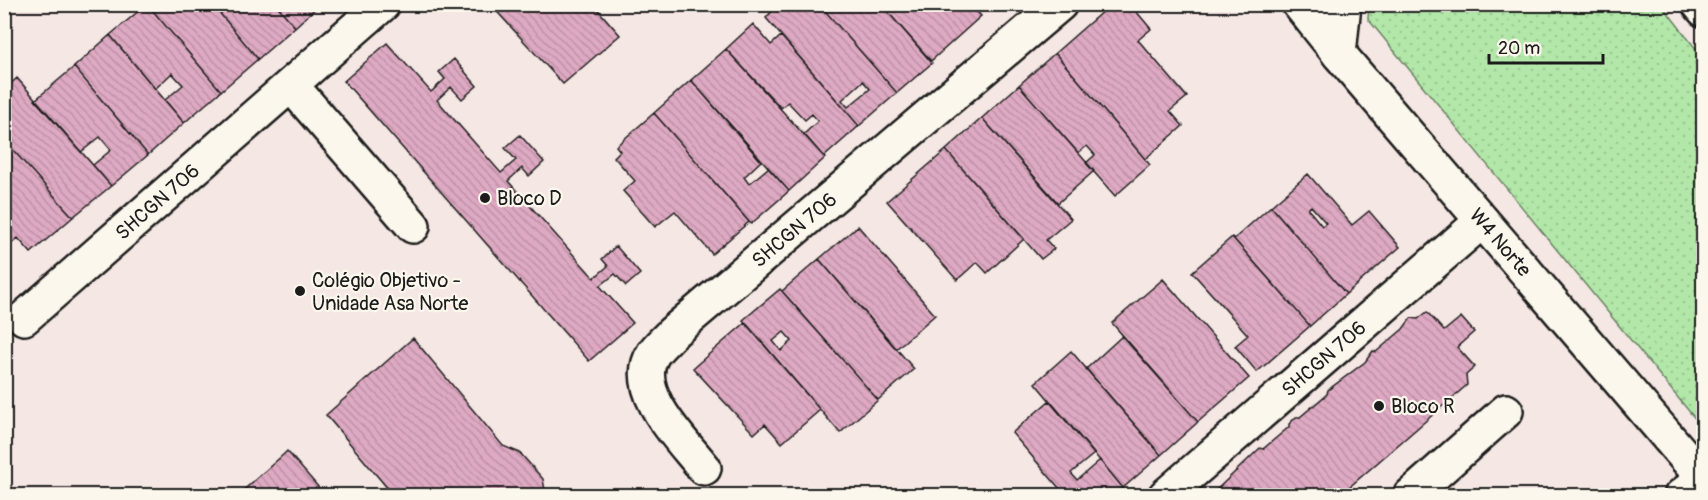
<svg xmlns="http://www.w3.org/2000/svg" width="1708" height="500" viewBox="0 0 1708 500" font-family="Pangolin,sans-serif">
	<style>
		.grass { fill: url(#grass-dots); stroke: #688262; stroke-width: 1.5 }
		.building { fill: url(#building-back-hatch); stroke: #1c1c1c; stroke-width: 1.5; fill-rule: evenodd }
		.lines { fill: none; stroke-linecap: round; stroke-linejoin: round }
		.street-casing { stroke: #1c1c1c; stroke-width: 38 }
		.secondary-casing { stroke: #1c1c1c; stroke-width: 38 }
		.street { stroke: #fbf7ec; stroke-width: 33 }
		.secondary { stroke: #fbf7ec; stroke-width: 33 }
		.poi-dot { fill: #1c1c1c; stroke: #fbf7ec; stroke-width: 2 }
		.labels { text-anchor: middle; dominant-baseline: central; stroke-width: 4.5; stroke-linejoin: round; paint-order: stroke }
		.poi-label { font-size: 20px; fill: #1c1c1c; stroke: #fbf7ec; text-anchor: start }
		.street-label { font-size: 20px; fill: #1c1c1c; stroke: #fbf7ec }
	</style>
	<defs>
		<pattern id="grass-dots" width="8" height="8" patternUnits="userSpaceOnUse" patternTransform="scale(1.5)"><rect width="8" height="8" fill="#b3e7a9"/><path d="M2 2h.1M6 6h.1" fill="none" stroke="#99c691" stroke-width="1.8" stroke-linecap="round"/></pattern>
		<pattern id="building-back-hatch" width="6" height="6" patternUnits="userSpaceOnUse" patternTransform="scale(1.5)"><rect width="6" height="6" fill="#dea9c2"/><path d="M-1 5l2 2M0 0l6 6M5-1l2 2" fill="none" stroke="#be91a6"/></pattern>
	</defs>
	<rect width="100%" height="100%" fill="#f5e7e4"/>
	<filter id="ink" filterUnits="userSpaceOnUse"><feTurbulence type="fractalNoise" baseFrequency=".0167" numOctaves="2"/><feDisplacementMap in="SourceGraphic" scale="12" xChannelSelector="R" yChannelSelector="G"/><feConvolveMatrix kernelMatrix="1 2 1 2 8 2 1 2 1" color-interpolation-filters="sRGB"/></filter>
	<g filter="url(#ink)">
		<!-- grass -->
		<path class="grass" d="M1369,5H1662L1703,58V417L1697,421L1368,19Z"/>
		<!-- building -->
		<path class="building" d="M147,4L221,91L184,123L165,100L183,85L172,73L155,89L110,35Z
			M147,4H212L258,59L221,91Z
			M212,4H276L295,27L258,59Z
			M276,4H320L295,27Z
			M490,4H593L620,35L563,84Z
			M778,4H819L897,93L859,126L766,18ZM863,81L870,89L848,107L842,100Z
			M819,4H881L932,63L897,93Z
			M881,4H970L981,16L931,61Z
			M1111,4H1130L1151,29L1138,40L1187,97L1170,111L1183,126L1145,159L1055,53Z
			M753,24L771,45L781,36L859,126L824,157L804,134L818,121L812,114L805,120L788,102L781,108L726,49Z
			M110,35L184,123L148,155L74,67Z
			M387,43L431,92L445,79L439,72L454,59L477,86L462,99L451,87L437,100L501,173L516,160L505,148L520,135L544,162L529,176L522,168L508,181L594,278L608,266L602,259L616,246L640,274L626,286L615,274L600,286L633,323L589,361L344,81Z
			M726,49L825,158L789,191L691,80Z
			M1055,53L1150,165L1115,196L1086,163L1095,155L1087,146L1078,153L1019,85Z
			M74,67L148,155L111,186L93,165L111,150L100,137L81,152L35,100Z
			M17,78L111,186L73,217L4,140V90Z
			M691,80L761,161L744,177L749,184L768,168L789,191L751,224L654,113Z
			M1019,85L1094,171L1058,203L982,118Z
			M654,113L749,222L712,254L675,211L655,227L623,191L635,181L614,157L620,151L616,146Z
			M982,118L1071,219L1046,240L1054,249L1041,259L946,150Z
			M4,140L73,217L31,253L18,238L8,247L4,243Z
			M946,150L1024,239L987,273L977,262L957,280L887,201Z
			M1308,174L1352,225L1369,211L1400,247L1346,294L1271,206ZM1311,206L1326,223L1322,226L1308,209Z
			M1271,206L1346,294L1310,326L1234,239Z
			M858,226L935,315L896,349L819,259Z
			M1232,237L1310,326L1257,372L1235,346L1248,335L1192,272Z
			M819,259L914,369L878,400L782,291Z
			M1163,279L1249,378L1198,422L1112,323Z
			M780,289L878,400L840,433L743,320ZM784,332L792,341L781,351L773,341Z
			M1427,312L1444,331L1461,317L1474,332L1457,347L1475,367L1466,375L1467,385L1339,496H1210L1260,448L1263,449L1289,427V424L1296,417H1300L1327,394L1328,390L1365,362L1373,351L1376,352L1403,329L1411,318L1418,319Z
			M745,323L820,410L782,443L765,424L754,434L693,368Z
			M1122,336L1198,422L1161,455L1086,369Z
			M413,338L503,446L520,453L543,479L546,496H394L326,415Z
			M1071,351L1161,455L1123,488L1035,383Z
			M1049,401L1094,454L1071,473L1077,480L1100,460L1123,488L1114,496H1066L1012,433Z
			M287,451L326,496H237L284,454Z"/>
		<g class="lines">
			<defs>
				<g id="street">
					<path d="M291,85L413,226"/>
					<path id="s1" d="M24,318L383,4"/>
					<path id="s2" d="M704,468C683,441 630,391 653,354C658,346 666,340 672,333L1060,4"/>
					<path id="s3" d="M1165,496L1482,221"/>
					<path d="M1410,496L1506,411"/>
				</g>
				<g id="secondary">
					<path id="s4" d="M1299,4L1339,54L1704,479"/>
					<path d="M1699,4L1704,10"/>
					<path d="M1339,54L1344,4"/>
					<path d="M1681,496L1704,478"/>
				</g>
			</defs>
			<!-- street casing -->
			<use href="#street" class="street-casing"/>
			<!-- secondary casing -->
			<use href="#secondary" class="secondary-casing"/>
			<!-- street -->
			<use href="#street" class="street"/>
			<!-- secondary -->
			<use href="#secondary" class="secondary"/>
		</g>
	</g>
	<!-- markers -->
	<g class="poi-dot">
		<circle cx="485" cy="198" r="6"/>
		<circle cx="300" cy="291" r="6"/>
		<circle cx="1379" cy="406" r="6"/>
	</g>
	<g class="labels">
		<!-- poi labels -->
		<g class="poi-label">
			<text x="497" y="198">Bloco D</text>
			<text x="312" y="280">Colégio Objetivo -<tspan x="312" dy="23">Unidade Asa Norte</tspan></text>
			<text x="1391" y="406">Bloco R</text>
		</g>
		<!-- street labels -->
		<g class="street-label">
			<text stroke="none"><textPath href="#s1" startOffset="177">SHCGN 706</textPath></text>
			<text stroke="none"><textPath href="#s2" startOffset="321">SHCGN 706</textPath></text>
			<text stroke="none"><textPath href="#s4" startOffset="312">W4 Norte</textPath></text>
			<text stroke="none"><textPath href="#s3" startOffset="210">SHCGN 706</textPath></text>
		</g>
	</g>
	<!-- margin -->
	<rect width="1708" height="500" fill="none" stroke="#fbf7ec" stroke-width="24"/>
	<rect x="12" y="12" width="1684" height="476" fill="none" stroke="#1c1c1c" stroke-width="2" filter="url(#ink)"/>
	<!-- scale -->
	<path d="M1489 54v9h114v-9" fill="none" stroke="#1c1c1c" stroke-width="3"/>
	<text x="1498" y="54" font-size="18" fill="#1c1c1c" stroke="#fbf7ec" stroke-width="4.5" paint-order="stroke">20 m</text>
</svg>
